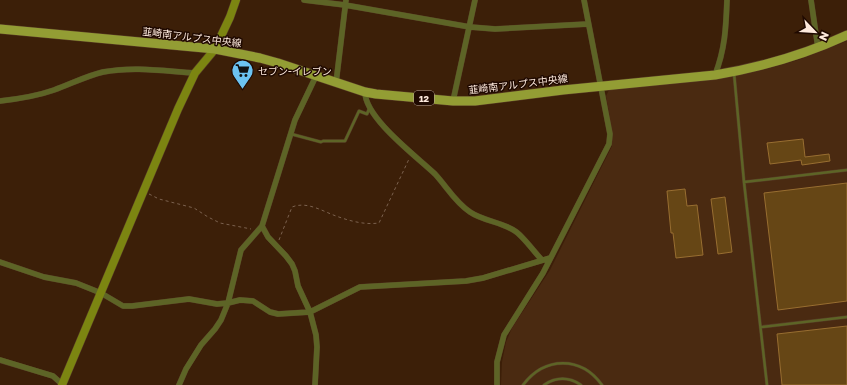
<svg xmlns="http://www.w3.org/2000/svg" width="847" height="385" viewBox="0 0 847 385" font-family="'Golos Text','Noto Sans JP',sans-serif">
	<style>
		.built { fill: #4a2a11 }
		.building { fill: #664615; stroke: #986e31 }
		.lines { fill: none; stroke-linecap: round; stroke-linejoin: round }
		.lane-casing { stroke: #573b26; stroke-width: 3.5 }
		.street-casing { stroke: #573b26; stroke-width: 6 }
		.secondary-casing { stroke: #573b26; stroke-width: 9 }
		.primary-casing { stroke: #573b26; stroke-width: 10 }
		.path { stroke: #7b614e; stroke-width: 1; stroke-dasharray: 3 3; stroke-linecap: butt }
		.lane { stroke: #5d6426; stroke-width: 2.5 }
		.street { stroke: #5d6426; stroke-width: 5.5 }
		.secondary { stroke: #7c8511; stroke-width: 8 }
		.primary { stroke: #939d34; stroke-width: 9 }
		.labels { text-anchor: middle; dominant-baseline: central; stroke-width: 3; stroke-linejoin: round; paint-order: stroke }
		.shield { fill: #1f0900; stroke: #baa69a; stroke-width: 1 }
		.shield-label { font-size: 9px; font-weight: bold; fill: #fde9dc }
		.street-label { font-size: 10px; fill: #fde9dc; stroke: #1f0900 }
		.poi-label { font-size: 10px; fill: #fde9dc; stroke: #1f0900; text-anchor: start }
	</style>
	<rect width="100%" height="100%" fill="#3c1f08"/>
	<!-- built -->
	<path class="built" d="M847,41V385H501L502,362L506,342L512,328L550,270L612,146V131L606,96L609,90L723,78L763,70L798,60Z"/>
	<!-- building -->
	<path class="building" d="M803,139L805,157L829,154L830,161L802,165L801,160L770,164L767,143Z
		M847,183V301L778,310L764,193Z
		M685,189L687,206L697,205L703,255L676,258L673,233H671L667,191Z
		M725,197L732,252L718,254L711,199Z
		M847,326V385H782L777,334Z"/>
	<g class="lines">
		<defs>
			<path id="lane" d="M734,73L744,182L767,385
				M291,134L321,142L323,141H345L359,111L367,114L369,109
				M744,182L847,170
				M761,327L847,317
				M523,385C545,356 581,356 602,385
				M544,385C556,377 569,377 581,385"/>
			<path id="street" d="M304,0L345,5L470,27L495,29L588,24
				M811,0L818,48
				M715,75C725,49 726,28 727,0
				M336,83L346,0
				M365,92C365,118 416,156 435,174C447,187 455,202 470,212C483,221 502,222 515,231C523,236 535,253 542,260
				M0,101C18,99 37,96 54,90C71,84 86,76 103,72C134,66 164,71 195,73
				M453,101L475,0
				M262,226L268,237L286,256L292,264L295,271L298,286L310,312L316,335L317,347L315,385
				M0,262L44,277L76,283L101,293L123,306H132L189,299L217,304L228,303L240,300L253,301L270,312L278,314L310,312L360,287L466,281L483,278L550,258
				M0,360L53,376L63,385
				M179,385L186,369L201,345L215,329L221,320L228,303L241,250L262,226L295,120L316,76
				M497,385V362L504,335L543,273L609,144L610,134L584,0"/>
			<path id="secondary" d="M62,385L178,109L195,73L215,49L230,17L236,0"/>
			<path id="primary" d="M0,29L215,49L260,58L278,63L365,92L376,94L453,101H475L563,90L715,75C762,67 804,55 847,35"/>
		</defs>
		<!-- lane casing -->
		<use href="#lane" class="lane-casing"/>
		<!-- street casing -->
		<use href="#street" class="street-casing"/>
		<!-- secondary casing -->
		<use href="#secondary" class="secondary-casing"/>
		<!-- primary casing -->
		<use href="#primary" class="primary-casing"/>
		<!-- path -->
		<path class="path" d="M149,194L159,199L194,208L208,217L220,223L251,229
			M279,240L292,207C307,201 322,211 336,216C350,221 364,225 379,223L409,159"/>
		<!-- lane -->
		<use href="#lane" class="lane"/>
		<!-- street -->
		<use href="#street" class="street"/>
		<!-- secondary -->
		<use href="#secondary" class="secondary"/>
		<!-- primary -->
		<use href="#primary" class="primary"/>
	</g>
	<!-- icons -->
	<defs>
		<symbol id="supermarket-pin" viewBox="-11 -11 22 30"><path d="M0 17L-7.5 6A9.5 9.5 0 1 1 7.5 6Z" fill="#6cc3f2" stroke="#1f0900"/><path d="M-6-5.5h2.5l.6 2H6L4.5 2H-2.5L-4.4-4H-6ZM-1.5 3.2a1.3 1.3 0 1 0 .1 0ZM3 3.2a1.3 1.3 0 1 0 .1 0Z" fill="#111"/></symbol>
	</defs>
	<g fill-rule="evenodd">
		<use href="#supermarket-pin" x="230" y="58" width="25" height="34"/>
	</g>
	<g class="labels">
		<!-- shield labels -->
		<rect class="shield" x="414" y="91" width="20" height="14" rx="3"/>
		<g class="shield-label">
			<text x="424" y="98">12</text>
		</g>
		<!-- street labels -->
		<g class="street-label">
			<text transform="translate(192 37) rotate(7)">韮崎南アルプス中央線</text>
			<text transform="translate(518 84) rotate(-7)">韮崎南アルプス中央線</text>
		</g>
		<!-- poi labels -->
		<g class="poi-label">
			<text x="258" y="71">セブン-イレブン</text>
		</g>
	</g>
	<!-- north arrow -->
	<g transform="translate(815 32) rotate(115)" stroke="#1f0900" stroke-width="3" paint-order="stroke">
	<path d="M0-3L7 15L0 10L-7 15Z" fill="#fde9dc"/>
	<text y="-6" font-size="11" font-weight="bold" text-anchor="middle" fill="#fde9dc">N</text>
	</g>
</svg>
